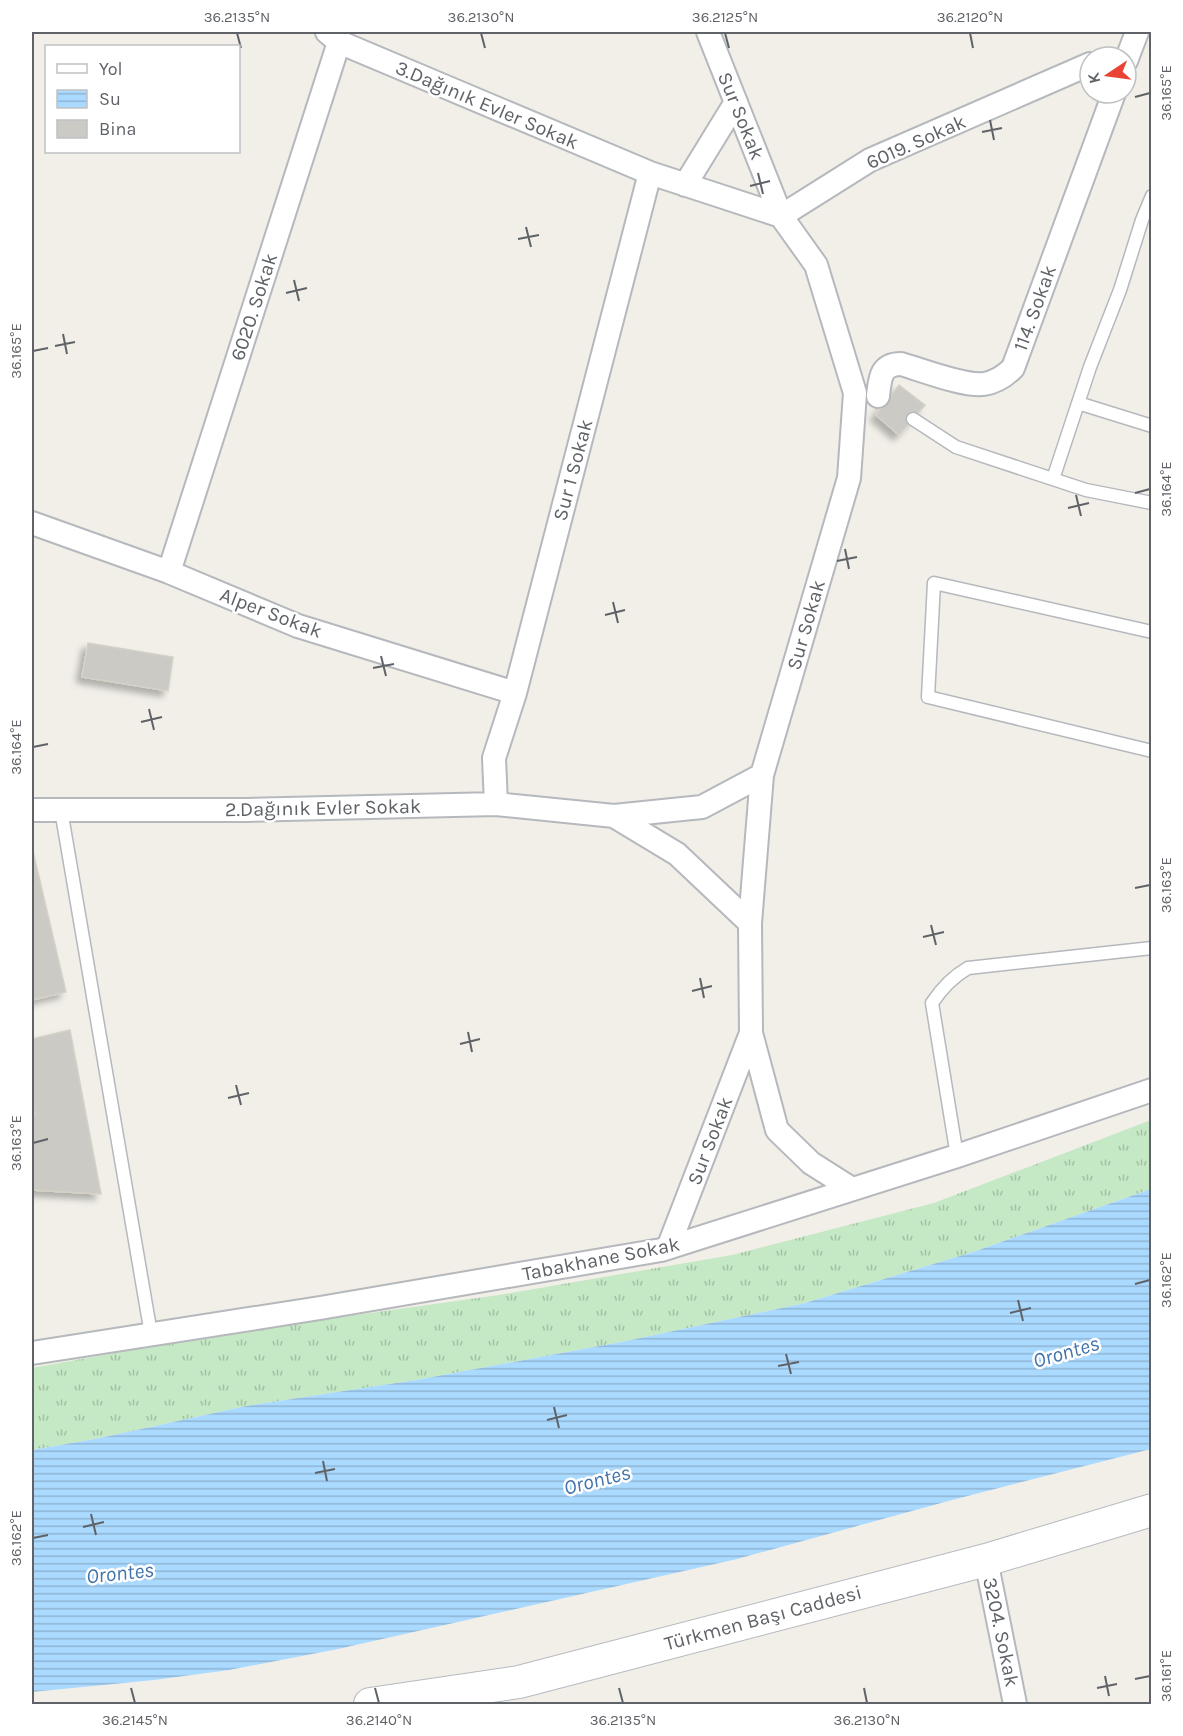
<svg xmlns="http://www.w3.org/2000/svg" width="1183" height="1736" viewBox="0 0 1183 1736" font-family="Karla,sans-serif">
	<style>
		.grass { fill: url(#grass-tufts) }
		.water { fill: url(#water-rules) }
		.building { fill: #cccac5; stroke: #d6d1c6; stroke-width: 1.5; filter: url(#shadow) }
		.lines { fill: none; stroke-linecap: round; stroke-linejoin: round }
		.lane-casing { stroke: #b5b8bc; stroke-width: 15 }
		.street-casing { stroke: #b5b8bc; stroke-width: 26 }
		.secondary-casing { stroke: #b6babf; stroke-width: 34 }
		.lane { stroke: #fff; stroke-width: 12 }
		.street { stroke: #fff; stroke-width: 22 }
		.secondary { stroke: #fff; stroke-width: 32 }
		.ticks { fill: none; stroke: #5f6368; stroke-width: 2 }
		.labels { text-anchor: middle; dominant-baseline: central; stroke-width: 5; stroke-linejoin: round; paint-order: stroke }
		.street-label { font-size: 20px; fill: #5f6368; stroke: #fff }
		.water-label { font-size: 21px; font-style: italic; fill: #4174aa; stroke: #fff }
		.neatline { fill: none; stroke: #5f6368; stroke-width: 2 }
		.ticks-label { font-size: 15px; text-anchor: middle; fill: #5f6368 }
	</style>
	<defs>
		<pattern id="grass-tufts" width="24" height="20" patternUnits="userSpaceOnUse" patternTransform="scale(1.5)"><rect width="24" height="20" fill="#c5e8c5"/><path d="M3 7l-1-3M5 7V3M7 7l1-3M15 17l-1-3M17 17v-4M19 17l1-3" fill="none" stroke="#a3c0a4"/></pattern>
		<pattern id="water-rules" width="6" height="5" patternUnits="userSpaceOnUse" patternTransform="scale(1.5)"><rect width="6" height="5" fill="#aadaff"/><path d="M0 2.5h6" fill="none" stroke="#8eb4d2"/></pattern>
		<filter id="shadow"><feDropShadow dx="-5.5" dy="5.5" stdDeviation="3" flood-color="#0004"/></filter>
	</defs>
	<rect width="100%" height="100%" fill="#f1efe8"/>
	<!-- grass -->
	<path class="grass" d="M1151,1120V1189L973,1252L805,1303L626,1341L416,1380L246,1406L100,1438L32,1450V1368L219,1334L499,1295L732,1255L934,1203Z"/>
	<!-- water -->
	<path class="water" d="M1151,1189V1449L952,1500L737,1559L338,1649L229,1670L154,1680L32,1692V1450L100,1438L246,1406L416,1380L626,1341L805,1303L973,1252Z"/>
	<!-- building -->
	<path class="building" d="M899,385L925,405L899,435L876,415Z
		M88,643L173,657L168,691L82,677Z
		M32,847L66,992L32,1000Z
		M70,1030L101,1194L32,1190V1115H35L32,1099V1039Z"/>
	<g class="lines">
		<defs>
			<path id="lane" d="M1078,403L1152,426
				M913,419L956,447L1086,490L1152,503
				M1053,479L1090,367L1120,290L1142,220L1152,196
				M1152,632L934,583L928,697L1152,751
				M61,810L151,1334
				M957,1156L932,1003C942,988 952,977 968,968L1152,948"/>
			<path id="street" d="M327,32L339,42L650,173L781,216L870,160L1090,64
				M1126,61L1137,32
				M685,185L736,102
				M878,396C880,379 880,364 901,364C922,370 965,387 984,384C996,382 1005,376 1013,368L1114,93
				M32,523L169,572L298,626L515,693
				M169,572L339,42
				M496,804L494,758L515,693L650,173
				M32,810H246L496,804L614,816L702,807L762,775
				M614,816L677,854L750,923
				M751,1033L777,1130L811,1163L852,1189
				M668,1248L751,1033L750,923L762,775L849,478L855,393L816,265L781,216L708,32
				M32,1353L320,1308L661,1250L957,1156L1152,1090
				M986,1560L1015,1704"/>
			<path id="secondary" d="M370,1704L519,1682L986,1560L1152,1510"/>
		</defs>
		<!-- lane casing -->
		<use href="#lane" class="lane-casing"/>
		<!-- street casing -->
		<use href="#street" class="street-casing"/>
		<!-- secondary casing -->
		<use href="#secondary" class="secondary-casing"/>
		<!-- lane -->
		<use href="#lane" class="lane"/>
		<!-- street -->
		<use href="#street" class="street"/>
		<!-- secondary -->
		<use href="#secondary" class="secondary"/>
	</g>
	<!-- ticks -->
	<path class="ticks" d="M237,33L241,48M481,33L485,48M725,33L729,48M970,33L973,48M1135,97L1150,93M990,120L994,140M982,132L1002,128M758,173L763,194M750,186L770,181M526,227L531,247M518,239L539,235M294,280L299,301M286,293L307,288M63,334L67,354M55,346L75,342M33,351L48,348M1135,493L1150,489M1076,495L1081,516M1068,508L1089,503M845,549L849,569M837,561L857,557M613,602L618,623M605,615L625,610M381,656L386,676M373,668L394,664M149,709L154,730M141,722L162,717M33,747L48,744M1135,888L1150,885M931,925L936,945M923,937L944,932M700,978L704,998M692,991L712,986M468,1032L472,1052M460,1044L480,1039M236,1085L241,1105M228,1098L249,1093M33,1143L48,1139M1135,1284L1150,1280M1018,1300L1023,1321M1010,1313L1031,1308M786,1354L791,1374M778,1366L799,1362M554,1407L559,1428M547,1420L567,1415M323,1461L327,1481M315,1473L335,1469M91,1514L96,1535M83,1527L104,1522M33,1538L48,1535M1105,1676L1109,1696M1135,1679L1150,1676M131,1688L135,1703M375,1688L379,1703M619,1688L623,1703M864,1688L867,1703M1097,1688L1117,1684"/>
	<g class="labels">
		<!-- street labels -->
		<g class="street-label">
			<text transform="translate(487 105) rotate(23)">3.Dağınık Evler Sokak</text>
			<text transform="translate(741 116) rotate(68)">Sur Sokak</text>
			<text transform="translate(916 142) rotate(-24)">6019. Sokak</text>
			<text transform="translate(254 307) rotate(-72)">6020. Sokak</text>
			<text transform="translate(1035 308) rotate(-70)">114. Sokak</text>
			<text transform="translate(573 470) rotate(-75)">Sur 1 Sokak</text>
			<text transform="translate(271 613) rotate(21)">Alper Sokak</text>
			<text transform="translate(806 625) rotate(-74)">Sur Sokak</text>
			<text transform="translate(323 808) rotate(-1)">2.Dağınık Evler Sokak</text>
			<text transform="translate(710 1141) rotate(-69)">Sur Sokak</text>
			<text transform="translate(601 1259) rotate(-11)">Tabakhane Sokak</text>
			<text transform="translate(763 1618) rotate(-15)">Türkmen Başı Caddesi</text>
			<text transform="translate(1001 1632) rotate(78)">3204. Sokak</text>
		</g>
		<!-- water labels -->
		<g class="water-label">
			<text transform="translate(1066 1352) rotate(-16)">Orontes</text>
			<text transform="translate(597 1480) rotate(-14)">Orontes</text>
			<text transform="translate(120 1573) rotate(-6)">Orontes</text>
		</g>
	</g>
	<!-- border -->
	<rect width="1183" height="1736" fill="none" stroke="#ffffff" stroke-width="66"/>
	<!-- legend -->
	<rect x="45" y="45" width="195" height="108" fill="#ffffff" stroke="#bfc1c3" stroke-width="1.5"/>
	<rect x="57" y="64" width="30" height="9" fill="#ffffff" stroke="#bfc1c3" stroke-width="1.5"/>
	<text x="99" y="75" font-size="18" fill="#5f6368">Yol</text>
	<rect x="57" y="90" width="30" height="18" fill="url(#water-rules)" stroke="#bfc1c3" stroke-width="1.5"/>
	<text x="99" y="105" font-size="18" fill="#5f6368">Su</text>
	<rect x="57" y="120" width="30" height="18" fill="#cccac5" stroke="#bfc1c3" stroke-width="1.5"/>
	<text x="99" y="135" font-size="18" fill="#5f6368">Bina</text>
	<!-- north arrow -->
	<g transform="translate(1108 75) rotate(257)"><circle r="28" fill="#ffffff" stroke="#bfc1c3" stroke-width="1.5"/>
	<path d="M0-4.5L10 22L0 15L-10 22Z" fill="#ea4335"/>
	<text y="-9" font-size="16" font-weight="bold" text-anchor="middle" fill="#5f6368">K</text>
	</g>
	<rect x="33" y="33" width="1117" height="1670" class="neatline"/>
	<g class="ticks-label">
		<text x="237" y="22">36.2135°N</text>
		<text x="481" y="22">36.2130°N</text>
		<text x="725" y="22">36.2125°N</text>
		<text x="970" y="22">36.2120°N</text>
		<text transform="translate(1166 93) rotate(-90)" y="5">36.165°E</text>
		<text transform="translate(16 351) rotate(-90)" y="5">36.165°E</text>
		<text transform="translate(1166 489) rotate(-90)" y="5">36.164°E</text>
		<text transform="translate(16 747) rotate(-90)" y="5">36.164°E</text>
		<text transform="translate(1166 885) rotate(-90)" y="5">36.163°E</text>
		<text transform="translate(16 1143) rotate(-90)" y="5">36.163°E</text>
		<text transform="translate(1166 1280) rotate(-90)" y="5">36.162°E</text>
		<text transform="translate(16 1538) rotate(-90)" y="5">36.162°E</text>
		<text transform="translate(1166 1676) rotate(-90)" y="5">36.161°E</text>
		<text x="135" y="1725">36.2145°N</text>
		<text x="379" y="1725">36.2140°N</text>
		<text x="623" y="1725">36.2135°N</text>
		<text x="867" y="1725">36.2130°N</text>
	</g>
</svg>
